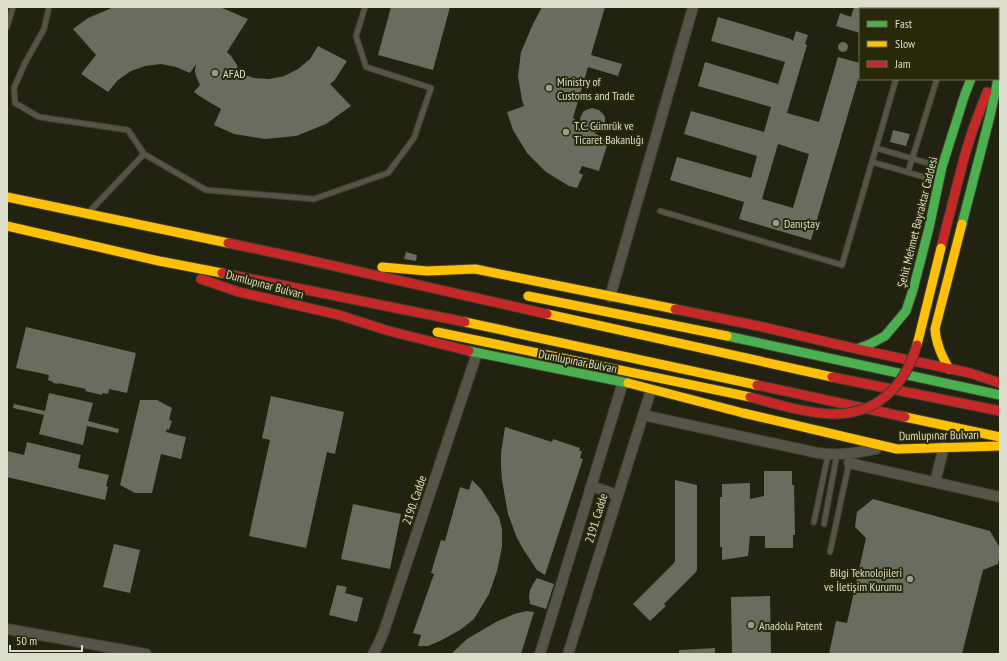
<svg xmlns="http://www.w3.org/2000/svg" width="1007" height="661" viewBox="0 0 1007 661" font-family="'PT Sans Narrow',sans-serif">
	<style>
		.building { fill: #696d5f; fill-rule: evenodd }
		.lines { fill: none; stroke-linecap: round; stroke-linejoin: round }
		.lane-casing { stroke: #3d3e30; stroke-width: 7 }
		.street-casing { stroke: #3d3e30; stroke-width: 12 }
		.fast-casing { stroke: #3d3e30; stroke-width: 11 }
		.slow-casing { stroke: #3d3e30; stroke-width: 11 }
		.jam-casing { stroke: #3d3e30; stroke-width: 11 }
		.lane { stroke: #565349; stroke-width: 5 }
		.street { stroke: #565349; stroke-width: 10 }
		.fast { stroke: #4caf50; stroke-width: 9 }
		.slow { stroke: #ffc107; stroke-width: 9 }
		.jam { stroke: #c62828; stroke-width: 9 }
		.slow-bridge-casing { stroke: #3d3e30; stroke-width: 11; stroke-linecap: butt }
		.jam-bridge-casing { stroke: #3d3e30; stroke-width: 11; stroke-linecap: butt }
		.slow-bridge { stroke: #ffc107; stroke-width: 9 }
		.jam-bridge { stroke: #c62828; stroke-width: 9 }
		.poi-dot { fill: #9b9c8a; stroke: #272909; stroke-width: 1.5 }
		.labels { text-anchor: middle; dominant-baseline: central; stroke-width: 4; stroke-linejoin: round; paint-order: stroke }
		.poi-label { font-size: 12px; fill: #dcddcb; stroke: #272909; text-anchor: start }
		.street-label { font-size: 12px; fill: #dcddcb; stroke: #272909 }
	</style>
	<rect width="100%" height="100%" fill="#212210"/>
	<!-- building -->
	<path class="building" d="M114,7H220L248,19L227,52L231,56L237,65L238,71L237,76L239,73L254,78L269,79L284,76L298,69L310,59L318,46L347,61L334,81L330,84L351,106L326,124L296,136L265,139L234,134L214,125L221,109L204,99L194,92L200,85L196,76L195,71L196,64L190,73L176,67L161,64L145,66L131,71L118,80L108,92L81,74L96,55L73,29L88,18Z
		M391,7H450L433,70L378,55Z
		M542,7H605L591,55L622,64L618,76L588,67L573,118L581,124L580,118L583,112L586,110L592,108L599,110L603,114L605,117V123L602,129L599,131L594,133L607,139L606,142H608L599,171L582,166L579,173L583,175L577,188L569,186L546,172L527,153L513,130L507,112L524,106L522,100L518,76L521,52L533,24Z
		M854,7H881V9H860V33L836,26L840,13L851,17Z
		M718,17L791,39V40L793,41L796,31L808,35L805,44L807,45L787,113L819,122L838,57L860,63V73L811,240L739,219L744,202L670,180L677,157L751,178L757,156L684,134L691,111L764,132L771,107L698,86L705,62L778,84L785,62L711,41ZM778,144L809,154L793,208L762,199Z
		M838 47a5 5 0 1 1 10 0a5 5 0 1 1-10 0Z
		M893,130L910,134L906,146L890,142Z
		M406,252L417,255L416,261L404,259Z
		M26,327L136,353L127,393L109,389L108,394L102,393V395L85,391L86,389L58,383V384L53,383V382L48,380L49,375L16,368Z
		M49,393L93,403L88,421L119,429L118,433L87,426L83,445L39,434L44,415L13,408L14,404L45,411Z
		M271,396L344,412L335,454L327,452L306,548L249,536L270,440L262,438Z
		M140,400H157L172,408L169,420L172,421L169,430L167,429L166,432L186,437L181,459L161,454L152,493H135L120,485Z
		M505,427L552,442L553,439L580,448L579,451H582L580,458L583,459L545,575L537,570L523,549L517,538L508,514L502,480L501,467V453Z
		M27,442L81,455L78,468L109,475L106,486L108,487L105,500L7,477V451L24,455Z
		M764,471H792V485H794L795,535H793V548H765V536H750L748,556L722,560V547H720V497H722V484L750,483V499L764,496Z
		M472,480L481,489L499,517L502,529V547L497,571L489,594L474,619L460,630L440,641L428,646H418L421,635L413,633L434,574L431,573L441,540L445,541L460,487L469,490Z
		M675,480L697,485V570L695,573L664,604L666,606L650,621L633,604L673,564L675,561Z
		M873,499L990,531L1000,548V555L998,564L983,570L962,654H829L836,621L847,623L866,538L855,527L857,512Z
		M353,504L401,514L390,569L341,559Z
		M114,544L140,550L130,593L103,587Z
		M537,578L554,584L546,609L530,604L529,597L530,590L533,584Z
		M337,585L347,587L345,593L363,598L357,622L329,615Z
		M770,596L771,654H732L731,597Z
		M527,611L534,612L521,654H451L467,639L496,622L514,614Z
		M715,648V654H679V650Z"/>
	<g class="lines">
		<defs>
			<path id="lane" d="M49,7L44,29L25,63L14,88L15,103L39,117L128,130L144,154L206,190L314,199L388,173L414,138L431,88L366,67L356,36L365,7
				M916,9L917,7
				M960,9V7
				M7,27L13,7
				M876,148L941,167
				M872,162L938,181
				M908,172L937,79
				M91,210L144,154
				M660,211L842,265L896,79
				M814,522L828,455
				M824,524L837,454
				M830,552L849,463"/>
			<path id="street" d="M610,297L693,7
				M643,415L818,453C837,456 857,453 876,449
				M849,463L1000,497
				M935,482L944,447
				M591,486L617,495
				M7,629L146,654
				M373,654L378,645L384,631L477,353
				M540,654L623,382
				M568,654L651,390"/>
			<path id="fast" d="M998,69L1000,65
				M962,224L990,116L998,79
				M727,336L1000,395
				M857,349L870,344L885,336L906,311L913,290L929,228L942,167L965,94L971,79
				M469,351L628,383"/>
			<path id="slow" d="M998,9L999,7
				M7,197L228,243
				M7,226L159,261L222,273
				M382,267L427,271L475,269L675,309
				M528,296L727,336
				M547,314L832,377
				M465,322L757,385
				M949,369C942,356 936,344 935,329L962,224
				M628,383L743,413L897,449L1000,446
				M905,417L1000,437"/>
			<path id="jam" d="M228,243L299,258L547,314
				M941,248L964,158L973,129L987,92
				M222,273L465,322
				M201,279L239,292L339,315L389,331L469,351
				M675,309L763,327L857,349L970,373L1000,383
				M832,377L1000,411
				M757,385L905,417"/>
		</defs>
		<!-- lane casing -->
		<use href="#lane" class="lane-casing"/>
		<!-- street casing -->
		<use href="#street" class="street-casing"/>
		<!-- fast casing -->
		<use href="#fast" class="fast-casing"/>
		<!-- slow casing -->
		<use href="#slow" class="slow-casing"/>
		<!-- jam casing -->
		<use href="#jam" class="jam-casing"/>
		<!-- lane -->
		<use href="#lane" class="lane"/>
		<!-- street -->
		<use href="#street" class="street"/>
		<!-- fast -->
		<use href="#fast" class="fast"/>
		<!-- slow -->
		<use href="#slow" class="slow"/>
		<!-- jam -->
		<use href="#jam" class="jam"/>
		<defs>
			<path id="slow-bridge" d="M437,332L750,397
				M917,345L941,248"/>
			<path id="jam-bridge" d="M750,397C776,404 804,413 831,414C877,415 904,387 917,345"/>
		</defs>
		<!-- slow-bridge casing -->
		<use href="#slow-bridge" class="slow-bridge-casing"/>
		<!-- jam-bridge casing -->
		<use href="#jam-bridge" class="jam-bridge-casing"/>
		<!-- slow-bridge -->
		<use href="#slow-bridge" class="slow-bridge"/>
		<!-- jam-bridge -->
		<use href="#jam-bridge" class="jam-bridge"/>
	</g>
	<!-- markers -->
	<g class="poi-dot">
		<circle cx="215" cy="73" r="4"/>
		<circle cx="549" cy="88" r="4"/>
		<circle cx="566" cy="132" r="4"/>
		<circle cx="776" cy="223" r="4"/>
		<circle cx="910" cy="579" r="4"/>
		<circle cx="751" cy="625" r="4"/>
	</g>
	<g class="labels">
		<!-- poi labels -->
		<g class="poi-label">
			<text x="223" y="73">AFAD</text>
			<text x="557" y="81">Ministry of<tspan x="557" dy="14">Customs and Trade</tspan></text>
			<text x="574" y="125">T.C. Gümrük ve<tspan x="574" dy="14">Ticaret Bakanlığı</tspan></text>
			<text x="784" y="223">Danıştay</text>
			<text x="902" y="572" text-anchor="end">Bilgi Teknolojileri<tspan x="902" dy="14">ve İletişim Kurumu</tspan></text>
			<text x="759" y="625">Anadolu Patent</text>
		</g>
		<!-- street labels -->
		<g class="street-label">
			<text transform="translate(917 222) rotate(-76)">Şehit Mehmet Bayraktar Caddesi</text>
			<text transform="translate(265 284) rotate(15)">Dumlupınar Bulvarı</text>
			<text transform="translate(578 361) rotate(11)">Dumlupınar Bulvarı</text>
			<text transform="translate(939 435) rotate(-1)">Dumlupınar Bulvarı</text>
			<text transform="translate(414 500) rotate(-71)">2190. Cadde</text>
			<text transform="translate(596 518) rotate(-73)">2191. Cadde</text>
		</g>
	</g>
	<!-- border -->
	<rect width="1007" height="661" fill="none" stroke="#dcddcb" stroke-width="16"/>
	<!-- legend -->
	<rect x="859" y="8" width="140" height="72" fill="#272909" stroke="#6f7157"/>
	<rect x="867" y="21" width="20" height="6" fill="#4caf50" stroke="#6f7157"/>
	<text x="895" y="28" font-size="12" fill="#dcddcb">Fast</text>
	<rect x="867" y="41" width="20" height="6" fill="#ffc107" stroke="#6f7157"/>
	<text x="895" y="48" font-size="12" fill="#dcddcb">Slow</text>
	<rect x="867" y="61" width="20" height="6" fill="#c62828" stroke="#6f7157"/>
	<text x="895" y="68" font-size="12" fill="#dcddcb">Jam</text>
	<!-- scale -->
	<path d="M10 645v6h72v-6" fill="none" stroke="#dcddcb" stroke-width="2"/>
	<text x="16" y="645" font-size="12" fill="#dcddcb" stroke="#272909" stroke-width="3" paint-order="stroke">50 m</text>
</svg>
